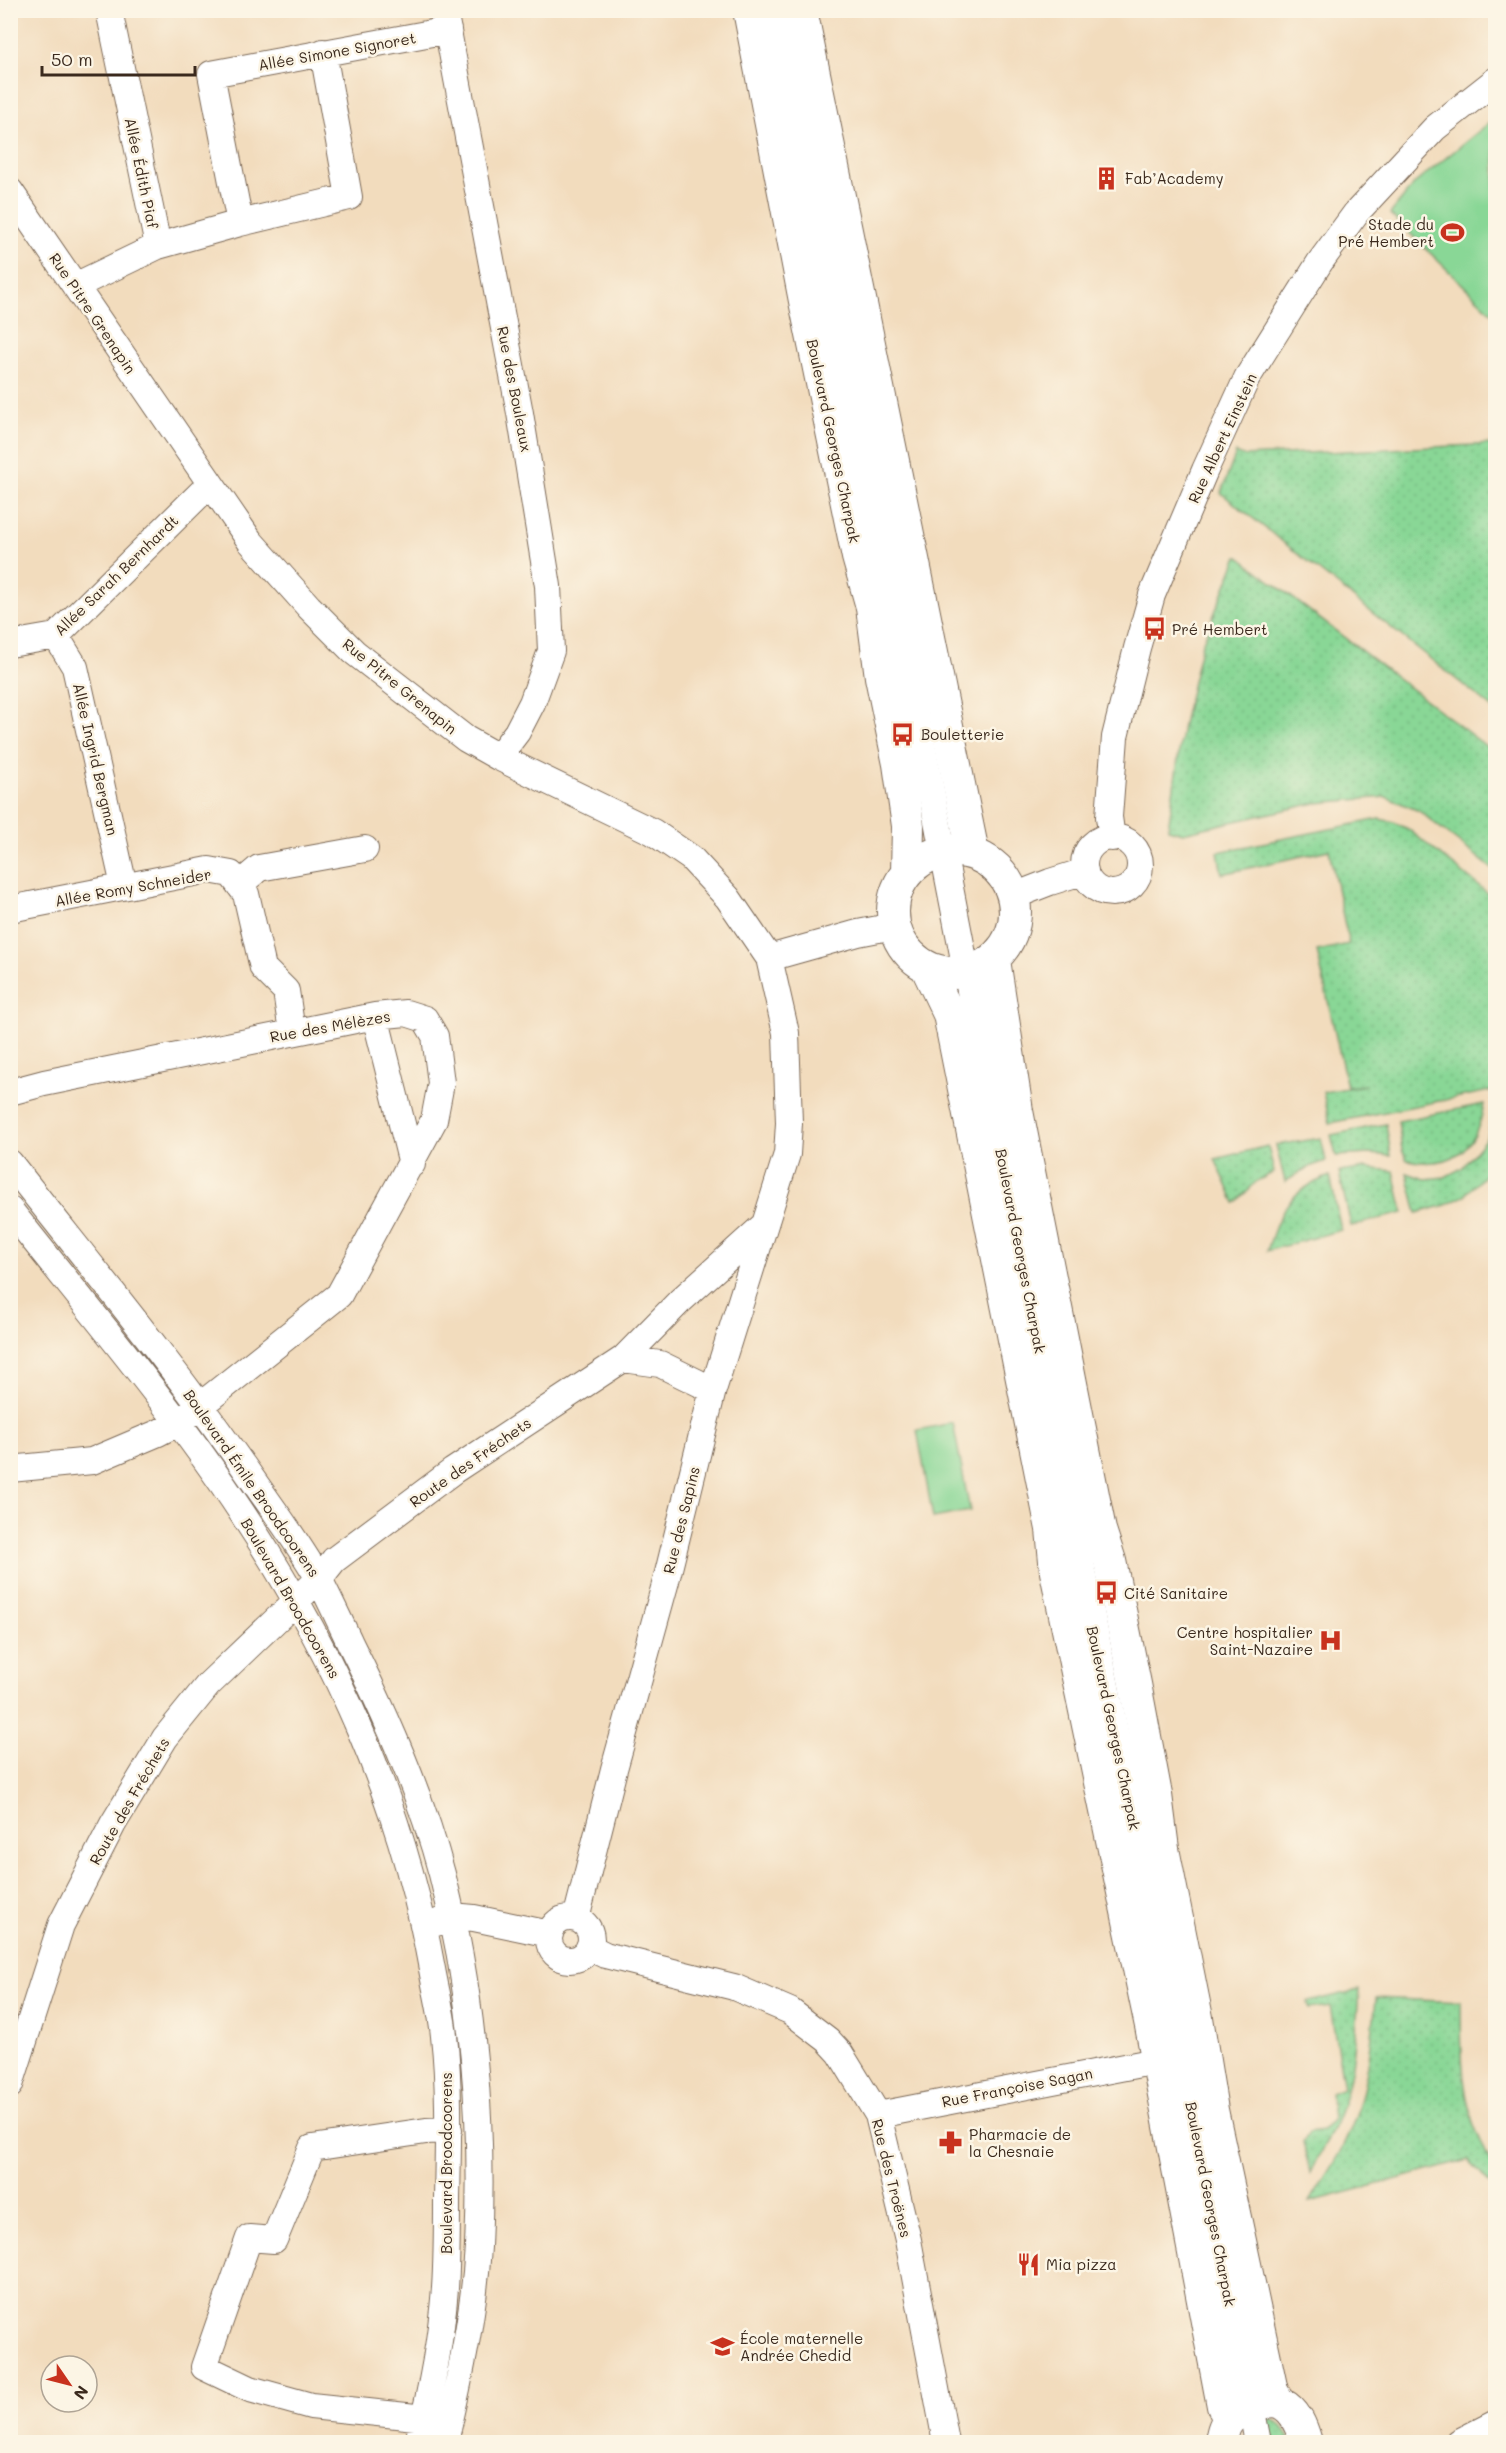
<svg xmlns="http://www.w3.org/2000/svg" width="1506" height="2453" viewBox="0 0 1506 2453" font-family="Mali,sans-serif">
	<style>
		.green { fill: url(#green-dots); stroke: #62805a; stroke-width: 1.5 }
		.pitch { fill: #89d796; stroke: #62805a; stroke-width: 1.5 }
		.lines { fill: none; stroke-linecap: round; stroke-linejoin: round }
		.minor-casing { stroke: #7b6856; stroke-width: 28 }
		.major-casing { stroke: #7b6856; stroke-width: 34 }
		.minor { stroke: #fff; stroke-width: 26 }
		.major { stroke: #fff; stroke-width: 32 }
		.labels { text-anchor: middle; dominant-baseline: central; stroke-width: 5; stroke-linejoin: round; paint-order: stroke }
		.street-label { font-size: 15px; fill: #3b2a1e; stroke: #fcf5e5 }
		.poi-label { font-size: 15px; fill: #3b2a1e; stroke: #fcf5e5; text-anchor: start }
	</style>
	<defs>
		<pattern id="green-dots" width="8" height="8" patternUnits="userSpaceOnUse" patternTransform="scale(1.5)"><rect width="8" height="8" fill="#89d796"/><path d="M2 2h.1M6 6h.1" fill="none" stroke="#77b981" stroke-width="1.8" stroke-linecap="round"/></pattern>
	</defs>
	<rect width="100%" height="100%" fill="#fcf5e5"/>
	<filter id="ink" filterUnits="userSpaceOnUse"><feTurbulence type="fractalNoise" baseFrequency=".0167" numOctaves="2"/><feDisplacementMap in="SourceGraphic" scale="12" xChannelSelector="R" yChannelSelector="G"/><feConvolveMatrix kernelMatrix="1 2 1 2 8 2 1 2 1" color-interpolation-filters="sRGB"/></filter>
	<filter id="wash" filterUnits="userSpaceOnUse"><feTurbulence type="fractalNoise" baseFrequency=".008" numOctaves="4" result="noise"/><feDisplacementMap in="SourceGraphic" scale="24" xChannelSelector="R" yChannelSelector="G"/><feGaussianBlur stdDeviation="1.35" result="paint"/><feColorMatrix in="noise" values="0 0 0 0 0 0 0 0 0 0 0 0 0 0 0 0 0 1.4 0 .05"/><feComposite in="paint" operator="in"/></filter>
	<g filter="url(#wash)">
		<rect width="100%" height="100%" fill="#f2dcbd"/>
		<!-- green -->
		<path class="green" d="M1495,444V710L1221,493L1236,453L1243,456Z
			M1238,556L1495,753V871L1419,811L1386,797L1316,803L1183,833L1168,829L1183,724L1202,644Z
			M1379,819L1394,822L1408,829L1495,899V1090L1330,1123L1323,1092L1366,1085L1347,1087L1317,951L1349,944L1329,850L1222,874L1218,852Z
			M1484,1104C1477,1149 1453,1170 1407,1160L1402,1150L1398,1121Z
			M1495,1104V1165L1464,1196L1446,1205L1417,1213L1407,1173L1425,1179L1445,1177L1462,1168L1488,1136Z
			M1386,1124L1391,1156L1369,1154L1336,1156L1331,1135Z
			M1321,1138L1326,1161L1309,1167L1285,1182L1276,1145Z
			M1268,1146L1274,1172L1257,1181L1235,1203L1215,1159Z
			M1366,1168L1394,1171L1403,1213L1351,1226L1339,1172Z
			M1330,1176L1341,1230L1267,1251C1280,1211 1288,1191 1330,1176Z
			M1359,1990C1356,2033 1354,2083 1336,2123C1328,2140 1318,2156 1310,2173L1303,2142L1309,2132L1323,2130L1333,2119L1330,2093L1344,2088L1330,2006L1309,2009L1308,2002Z
			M1376,1998L1461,2002C1461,2041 1461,2081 1472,2119C1479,2142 1496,2165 1495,2189L1469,2160L1310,2202C1321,2182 1335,2163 1345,2142C1367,2097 1371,2047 1376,1998Z
			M1264,2415C1278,2420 1287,2428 1290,2442H1269Z"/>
		<!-- pitch -->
		<path class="pitch" d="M1495,118V316L1390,214L1415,183Z
			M953,1423L970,1511L933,1518L917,1430Z"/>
	</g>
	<g filter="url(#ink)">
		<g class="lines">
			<defs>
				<path id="minor" d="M444,10L520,413L548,586L551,651L532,703L517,732L498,757
					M775,10L933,800L1082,1567L1258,2442
					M10,191L250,541L309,607L354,652L466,739L498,757L653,832L691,858L728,898L769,958L786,1033L789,1123L787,1154L713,1390L666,1581L614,1769L576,1919
					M240,223L349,197L323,52
					M158,246L240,223L211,74L448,30
					M75,286L158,246L109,10
					M56,636L75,667L124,886
					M10,644L56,636L210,484
					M1084 865a28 28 0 1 1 56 0a28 28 0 1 1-56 0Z
					M1112,838L1109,817L1115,737L1137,648L1152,595L1205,470L1247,378L1320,262L1356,213L1435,128L1496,80
					M239,885L259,868L365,849
					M1014,896L1050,882L1085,871
					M10,909L209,870L231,874L246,894L263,968L286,991L292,1032
					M769,958L858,933L894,926
					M375,1016L412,1164
					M10,1092L44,1083L375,1016L406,1013L425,1019L435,1036L441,1083L434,1120L339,1295L201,1405L177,1423L158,1433L92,1461L10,1469
					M10,1163C91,1266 174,1366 248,1473C272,1508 298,1542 319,1579C330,1600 340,1622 350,1643C387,1717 421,1794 442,1874C473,1992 484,2125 478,2247C474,2313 460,2378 445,2442
					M10,1210C88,1309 173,1408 242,1513C335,1654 402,1802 432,1969C436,1991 442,2014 444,2036C450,2090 448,2145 447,2200C447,2229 447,2259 445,2288C441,2340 431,2392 418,2442
					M623,1359L660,1364L713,1390
					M549 1939a21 21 0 1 1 42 0a21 21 0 1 1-42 0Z
					M436,1923L452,1916L474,1918L550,1934
					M589,1947L605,1955L734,1987L790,2011L828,2040L840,2053L878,2115L908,2240L946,2442
					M10,2085L61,1925L113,1824L165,1738L208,1685L319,1579L334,1560L453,1471L623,1359L680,1301L762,1227
					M878,2115L1156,2061
					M425,2418L311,2406L250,2389L204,2367L249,2238L274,2240L312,2148L426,2131L449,2130
					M1459,2442L1496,2423"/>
				<path id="major" d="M749,10L805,301L858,557L872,607L881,677L899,764L908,826L907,873
					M801,10L973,853
					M893 912a61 61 0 1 1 122 0a61 61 0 1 1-122 0Z
					M994,960L1017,1111L1100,1530L1110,1561L1135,1684L1156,1795L1163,1849L1197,2018L1212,2110L1272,2391L1279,2403
					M927,968L949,1014L1052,1529L1056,1572L1151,2026L1223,2406L1229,2420
					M1221,2442C1222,2435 1223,2427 1229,2420C1238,2410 1268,2398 1281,2404C1296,2411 1302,2428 1306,2442"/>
			</defs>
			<!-- minor casing -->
			<use href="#minor" class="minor-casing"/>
			<!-- major casing -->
			<use href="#major" class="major-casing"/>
			<!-- minor -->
			<use href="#minor" class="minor"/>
			<!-- major -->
			<use href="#major" class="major"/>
		</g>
	</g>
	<!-- icons -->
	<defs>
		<symbol id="building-bare" viewBox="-9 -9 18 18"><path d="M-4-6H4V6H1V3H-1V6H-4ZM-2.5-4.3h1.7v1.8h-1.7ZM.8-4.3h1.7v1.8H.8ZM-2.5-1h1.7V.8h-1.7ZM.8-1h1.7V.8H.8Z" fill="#c8321e" stroke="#fcf5e5" stroke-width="2.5" paint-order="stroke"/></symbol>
		<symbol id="stadium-bare" viewBox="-9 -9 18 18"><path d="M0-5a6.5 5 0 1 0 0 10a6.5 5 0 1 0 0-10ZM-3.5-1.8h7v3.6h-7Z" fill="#c8321e" stroke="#fcf5e5" stroke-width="2.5" paint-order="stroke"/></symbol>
		<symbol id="bus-bare" viewBox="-9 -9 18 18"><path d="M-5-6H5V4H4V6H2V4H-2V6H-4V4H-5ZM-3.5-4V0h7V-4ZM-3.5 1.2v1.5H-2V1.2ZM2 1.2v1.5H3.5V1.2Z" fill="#c8321e" stroke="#fcf5e5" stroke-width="2.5" paint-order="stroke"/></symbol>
		<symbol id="hospital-bare" viewBox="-9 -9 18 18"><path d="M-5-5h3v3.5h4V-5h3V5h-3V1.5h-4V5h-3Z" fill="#c8321e" stroke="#fcf5e5" stroke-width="2.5" paint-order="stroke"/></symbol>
		<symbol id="pharmacy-bare" viewBox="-9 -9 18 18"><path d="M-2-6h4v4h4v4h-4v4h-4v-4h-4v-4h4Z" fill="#c8321e" stroke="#fcf5e5" stroke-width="2.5" paint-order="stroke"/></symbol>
		<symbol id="restaurant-bare" viewBox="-9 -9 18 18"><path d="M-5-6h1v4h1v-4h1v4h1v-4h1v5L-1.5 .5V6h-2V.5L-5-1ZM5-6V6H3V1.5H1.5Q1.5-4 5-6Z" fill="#c8321e" stroke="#fcf5e5" stroke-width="2.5" paint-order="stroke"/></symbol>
		<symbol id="school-bare" viewBox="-9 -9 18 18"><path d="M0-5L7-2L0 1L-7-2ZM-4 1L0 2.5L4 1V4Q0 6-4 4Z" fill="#c8321e" stroke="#fcf5e5" stroke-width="2.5" paint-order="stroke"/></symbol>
	</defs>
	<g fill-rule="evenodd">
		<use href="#building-bare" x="1090" y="162" width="33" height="33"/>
		<use href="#stadium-bare" x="1436" y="216" width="33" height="33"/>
		<use href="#bus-bare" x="1138" y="612" width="33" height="33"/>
		<use href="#bus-bare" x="886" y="718" width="33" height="33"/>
		<use href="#bus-bare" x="1090" y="1576" width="33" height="33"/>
		<use href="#hospital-bare" x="1314" y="1624" width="33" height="33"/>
		<use href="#pharmacy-bare" x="934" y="2126" width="33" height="33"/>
		<use href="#restaurant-bare" x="1012" y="2248" width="33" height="33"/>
		<use href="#school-bare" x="706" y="2330" width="33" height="33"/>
	</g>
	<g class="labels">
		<!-- street labels -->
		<g class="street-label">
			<text transform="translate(337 51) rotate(-10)">Allée Simone Signoret</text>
			<text transform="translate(142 173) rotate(78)">Allée Édith Piaf</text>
			<text transform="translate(93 313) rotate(56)">Rue Pitre Grenapin</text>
			<text transform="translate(515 389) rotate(79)">Rue des Bouleaux</text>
			<text transform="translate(1222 438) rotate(-65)">Rue Albert Einstein</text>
			<text transform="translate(834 441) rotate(78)">Boulevard Georges Charpak</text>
			<text transform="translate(116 575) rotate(-44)">Allée Sarah Bernhardt</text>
			<text transform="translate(400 686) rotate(39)">Rue Pitre Grenapin</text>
			<text transform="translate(96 759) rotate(77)">Allée Ingrid Bergman</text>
			<text transform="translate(133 887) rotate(-10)">Allée Romy Schneider</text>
			<text transform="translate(330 1026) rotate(-10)">Rue des Mélèzes</text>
			<text transform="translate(1021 1251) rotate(79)">Boulevard Georges Charpak</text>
			<text transform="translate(470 1462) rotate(-35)">Route des Fréchets</text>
			<text transform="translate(252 1483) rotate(55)">Boulevard Émile Broodcoorens</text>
			<text transform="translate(681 1520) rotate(-76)">Rue des Sapins</text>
			<text transform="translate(291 1598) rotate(60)">Boulevard Broodcoorens</text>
			<text transform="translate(1114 1728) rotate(78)">Boulevard Georges Charpak</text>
			<text transform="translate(129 1801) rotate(-60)">Route des Fréchets</text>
			<text transform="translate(1017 2087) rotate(-11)">Rue Françoise Sagan</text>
			<text transform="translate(446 2163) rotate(-90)">Boulevard Broodcoorens</text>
			<text transform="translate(892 2178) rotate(76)">Rue des Troënes</text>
			<text transform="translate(1211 2204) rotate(79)">Boulevard Georges Charpak</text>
		</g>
		<!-- poi labels -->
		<g class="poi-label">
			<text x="1125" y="178">Fab’Academy</text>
			<text x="1434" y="224" text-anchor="end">Stade du<tspan x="1434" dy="17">Pré Hembert</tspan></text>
			<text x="1172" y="629">Pré Hembert</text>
			<text x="921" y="734">Bouletterie</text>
			<text x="1124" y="1593">Cité Sanitaire</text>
			<text x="1313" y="1632" text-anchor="end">Centre hospitalier<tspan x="1313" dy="17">Saint-Nazaire</tspan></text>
			<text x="969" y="2134">Pharmacie de<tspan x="969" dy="17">la Chesnaie</tspan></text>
			<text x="1046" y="2264">Mia pizza</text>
			<text x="740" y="2338">École maternelle<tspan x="740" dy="17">Andrée Chedid</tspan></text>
		</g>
	</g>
	<!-- margin -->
	<rect width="1506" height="2453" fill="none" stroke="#fcf5e5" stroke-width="36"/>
	<!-- north arrow -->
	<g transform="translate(69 2384) rotate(125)"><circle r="28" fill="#fcf5e5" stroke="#afa495" stroke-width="1.5"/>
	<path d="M0-4.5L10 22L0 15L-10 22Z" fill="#c8321e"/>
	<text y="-9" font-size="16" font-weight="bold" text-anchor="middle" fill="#3b2a1e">N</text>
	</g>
	<!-- scale -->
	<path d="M42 66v9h153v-9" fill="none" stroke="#3b2a1e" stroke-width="3"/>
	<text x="51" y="66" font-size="18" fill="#3b2a1e" stroke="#fcf5e5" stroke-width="4.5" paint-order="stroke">50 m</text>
</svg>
